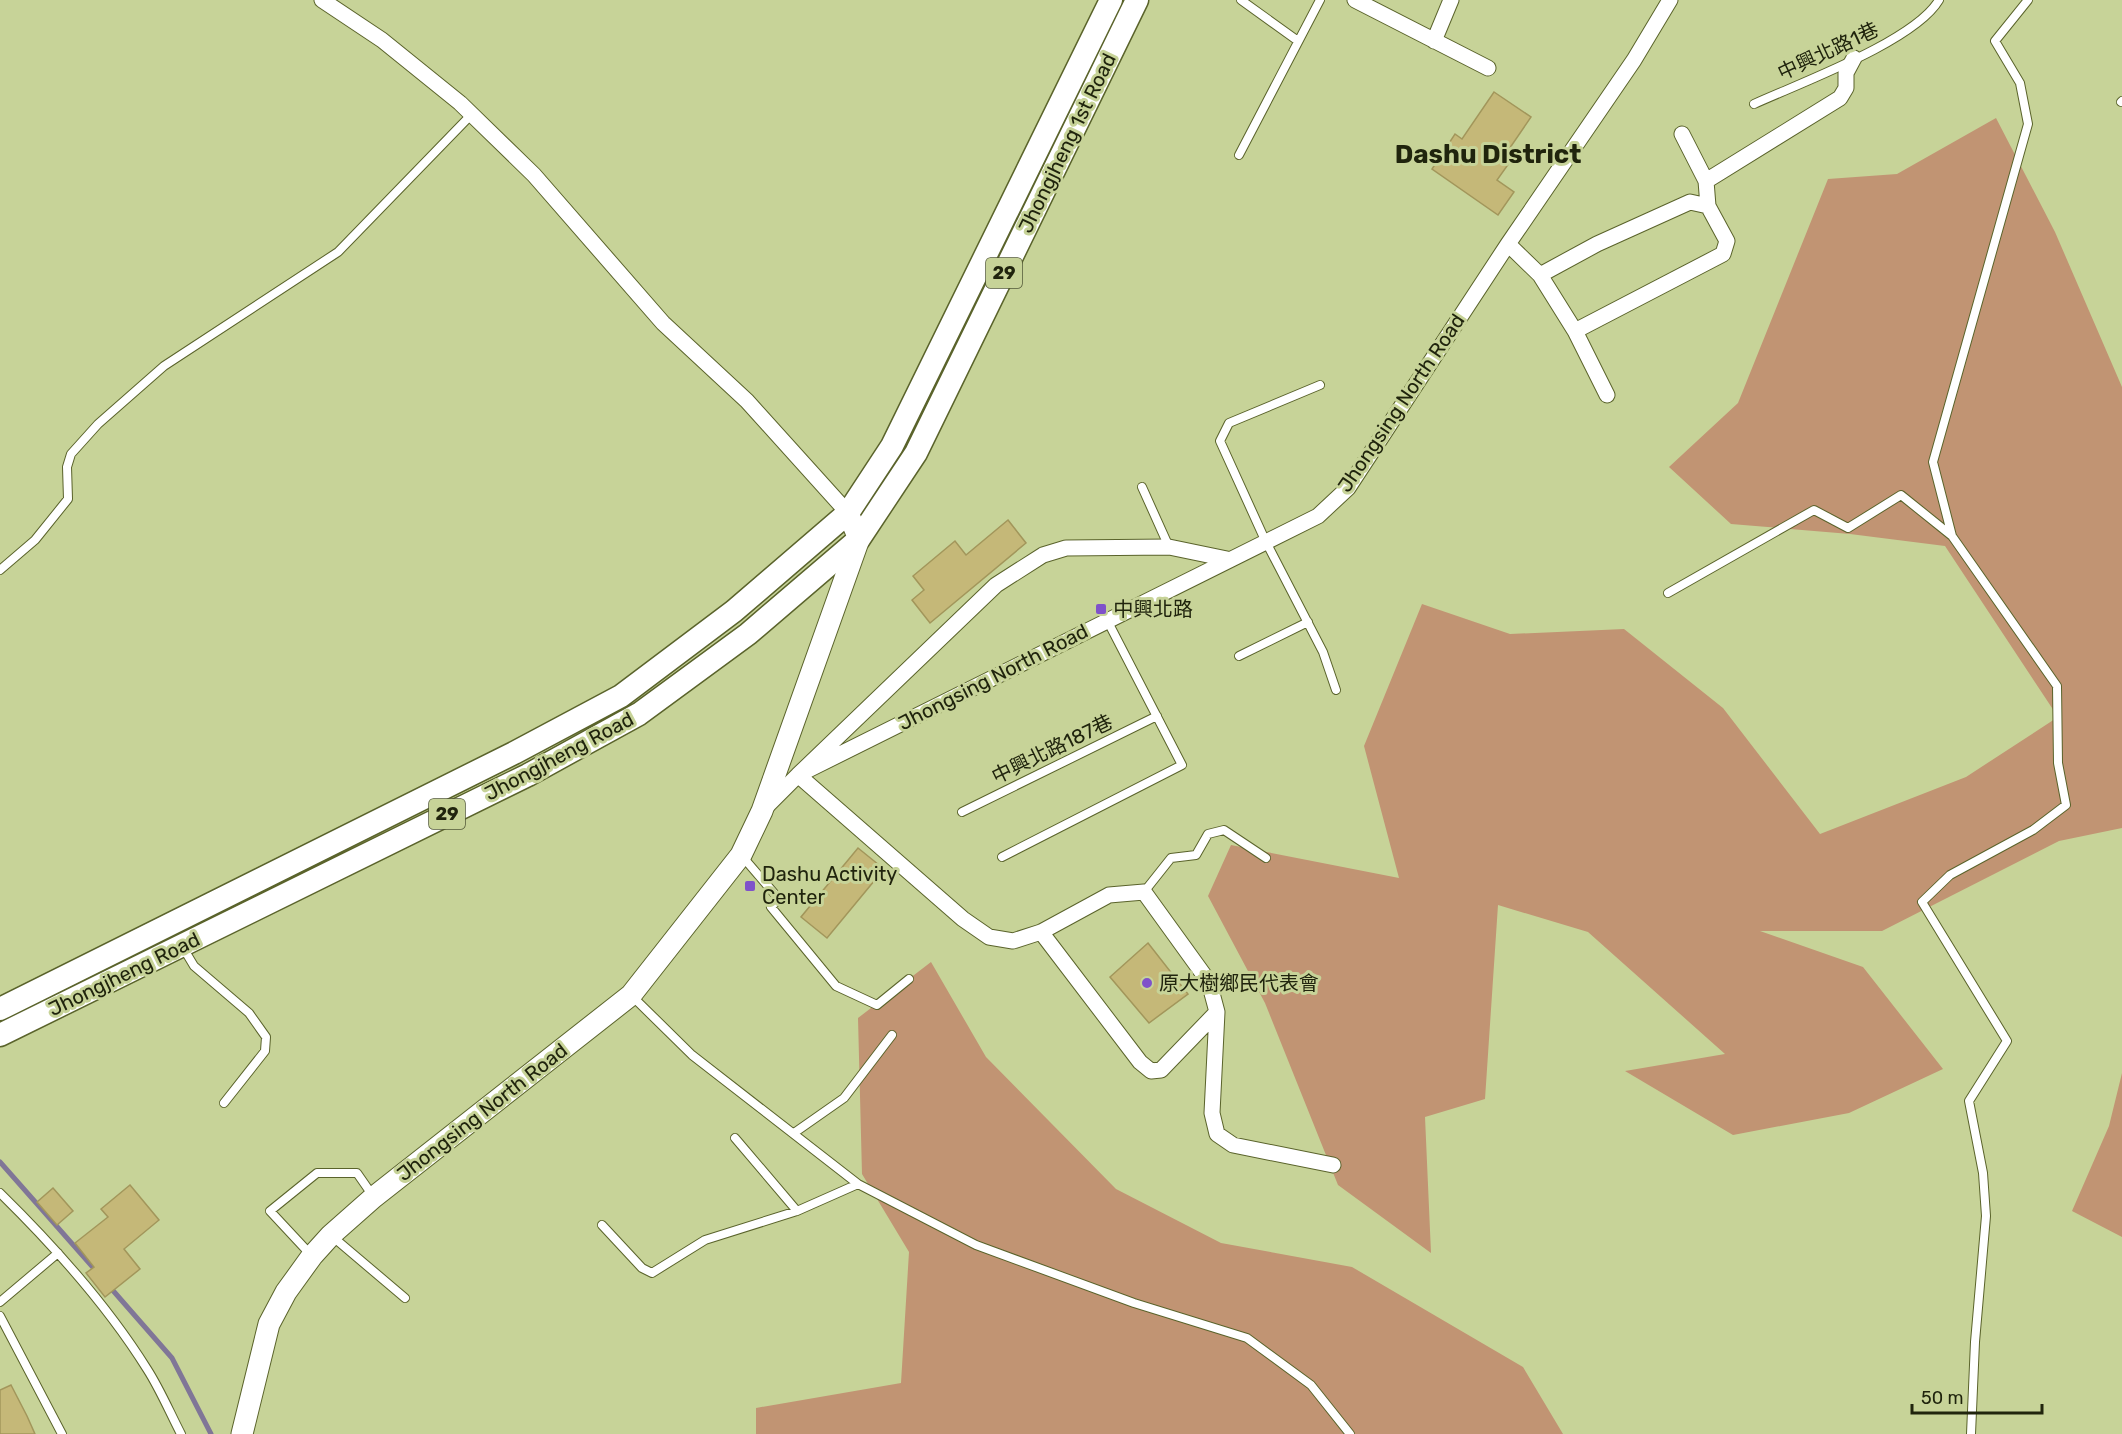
<svg xmlns="http://www.w3.org/2000/svg" width="2122" height="1434" viewBox="0 0 2122 1434" font-family="Rubik,'Noto Sans TC',sans-serif">
	<style>
		.green { fill: #c19473 }
		.lines { fill: none; stroke-linecap: round; stroke-linejoin: round }
		.stream { stroke: #807697; stroke-width: 5 }
		.building { fill: #c5b878; stroke: #a2965b; stroke-width: 1.5 }
		.lane-casing { stroke: #5a632b; stroke-width: 10 }
		.street-casing { stroke: #5a632b; stroke-width: 17 }
		.secondary-casing { stroke: #5a632b; stroke-width: 23 }
		.primary-casing { stroke: #5a632b; stroke-width: 25 }
		.lane { stroke: #fff; stroke-width: 8 }
		.street { stroke: #fff; stroke-width: 15 }
		.secondary { stroke: #fff; stroke-width: 21 }
		.primary { stroke: #fff; stroke-width: 22 }
		.poi-dot { fill: #7f52ca; stroke: #c7d398; stroke-width: 2 }
		.labels { text-anchor: middle; dominant-baseline: central; stroke-width: 6; stroke-linejoin: round; paint-order: stroke }
		.shield { fill: #c7d398; stroke: #525837; stroke-width: 1.5 }
		.shield-label { font-size: 18px; font-weight: bold; fill: #20240d }
		.street-label { font-size: 20px; fill: #20240d; stroke: #c7d398 }
		.poi-label { font-size: 20px; fill: #20240d; stroke: #c7d398; text-anchor: start }
		.district-label { font-size: 26px; font-weight: bold; fill: #20240d; stroke: #c7d398 }
	</style>
	<rect width="100%" height="100%" fill="#c7d398"/>
	<!-- green -->
	<path class="green" d="M1996,118L2055,232L2122,387V828L2059,841L1882,931H1760L1863,967L1943,1069L1849,1113L1733,1135L1625,1071L1725,1054L1588,932L1498,905L1485,1099L1425,1117L1431,1253L1338,1185L1265,1003L1208,896L1231,845L1399,878L1364,746L1422,604L1510,634L1624,629L1723,708L1820,834L1966,777L2058,717L1945,546L1850,534L1731,524L1669,467L1738,403L1828,179L1897,174Z
		M931,962L986,1057L1116,1189L1221,1243L1352,1267L1523,1367L1563,1434H756V1408L901,1383L909,1252L862,1174L858,1018Z
		M2122,1073V1237L2072,1211L2109,1126Z"/>
	<g class="lines">
		<!-- stream -->
		<path class="stream" d="M0,1162L97,1272
			M109,1286L172,1358L211,1434"/>
	</g>
	<!-- building -->
	<path class="building" d="M1494,92L1531,117L1505,155L1512,159L1497,180L1514,192L1498,215L1432,169L1455,134L1462,139Z
		M1008,520L1026,543L930,623L912,600L924,590L913,576L955,541L966,555Z
		M858,848L884,869L827,938L801,917Z
		M1148,943L1188,994L1149,1023L1110,977Z
		M130,1185L159,1220L124,1249L140,1269L105,1297L86,1273L94,1267L75,1243L108,1217L101,1209Z
		M53,1188L73,1211L57,1225L37,1202Z
		M11,1385L27,1416L35,1434H0V1390Z"/>
	<g class="lines">
		<defs>
			<path id="lane" d="M1241,0L1298,41
				M2121,102L2122,101
				M1754,104C1800,83 1915,41 1939,0
				M1239,155L1320,0
				M1320,385L1229,423L1220,441L1265,540L1323,652L1336,690
				M1142,487L1169,547
				M0,570L35,540L68,499L67,467L71,454L98,424L164,366L338,252L471,115
				M1668,593L1814,510L1848,528L1901,495L1952,536
				M1239,656L1308,622
				M962,812L1157,716
				M742,856L779,899L771,907L836,986L877,1005L909,979
				M1002,857L1182,765L1107,620
				M1144,892L1171,858L1196,855L1208,834L1224,830L1266,858
				M182,946L194,966L249,1013L266,1037L265,1051L224,1103
				M632,996L692,1055L858,1184L976,1245L1134,1303L1247,1338L1311,1385L1350,1434
				M794,1133L844,1098L892,1035
				M735,1138L797,1211
				M0,1193C54,1246 107,1305 147,1369C160,1389 170,1413 181,1434
				M602,1225L642,1268L652,1273L705,1240L797,1211L858,1184
				M333,1237L405,1298
				M311,1255L270,1211L317,1173H357L373,1196
				M0,1302L58,1253
				M0,1316L62,1434
				M1971,1434L1975,1342L1986,1216L1983,1173L1969,1101L2007,1041L1922,902L1950,875L2033,830L2066,805L2058,763L2057,686L1952,536L1933,462L2028,124L2020,83L1995,41L2028,0"/>
			<path id="street" d="M322,0L382,40L460,103L534,175L663,323L747,401L848,513
				M1355,0L1488,68
				M1434,41L1451,0
				M1682,134L1706,181L1708,206
				M1706,181L1840,98L1846,88V73L1854,58
				M1508,244L1540,275L1575,331L1607,395
				M1540,275L1597,244L1690,202L1708,206L1727,241L1723,254L1575,331
				M1227,559L1169,547L1066,548L1043,555L996,585L798,775L963,919L989,937L1013,941L1041,932L1109,895L1144,892L1209,982L1217,1012L1212,1113L1217,1134L1233,1145L1333,1165
				M767,806L798,775L1318,516L1348,488L1508,244L1634,60L1670,0
				M1041,932L1140,1062L1151,1071L1161,1070L1217,1012"/>
			<path id="secondary" d="M242,1434L269,1324L286,1292L312,1256L331,1235L374,1197L631,995L741,855L762,811L859,539L848,513"/>
			<path id="primary" d="M0,1009L514,753L621,696L734,611L848,513L892,446L1111,0
				M0,1035L528,775L639,714L748,634L859,539L916,453L1137,0"/>
		</defs>
		<!-- lane casing -->
		<use href="#lane" class="lane-casing"/>
		<!-- street casing -->
		<use href="#street" class="street-casing"/>
		<!-- secondary casing -->
		<use href="#secondary" class="secondary-casing"/>
		<!-- primary casing -->
		<use href="#primary" class="primary-casing"/>
		<!-- lane -->
		<use href="#lane" class="lane"/>
		<!-- street -->
		<use href="#street" class="street"/>
		<!-- secondary -->
		<use href="#secondary" class="secondary"/>
		<!-- primary -->
		<use href="#primary" class="primary"/>
	</g>
	<!-- markers -->
	<g class="poi-dot">
		<rect x="1095" y="603" width="12" height="12" rx="3"/>
		<rect x="744" y="880" width="12" height="12" rx="3"/>
		<circle cx="1147" cy="983" r="6"/>
	</g>
	<g class="labels">
		<!-- shield labels -->
		<g class="shield">
			<rect x="986" y="258" width="36" height="30" rx="4.5"/>
			<rect x="429" y="799" width="36" height="30" rx="4.5"/>
		</g>
		<g class="shield-label">
			<text x="1004" y="273">29</text>
			<text x="447" y="814">29</text>
		</g>
		<!-- street labels -->
		<g class="street-label">
			<text transform="translate(1828 51) rotate(-25)">中興北路1巷</text>
			<text transform="translate(1067 143) rotate(-64)">Jhongjheng 1st Road</text>
			<text transform="translate(1401 403) rotate(-56)">Jhongsing North Road</text>
			<text transform="translate(993 677) rotate(-27)">Jhongsing North Road</text>
			<text transform="translate(1052 749) rotate(-26)">中興北路187巷</text>
			<text transform="translate(559 756) rotate(-28)">Jhongjheng Road</text>
			<text transform="translate(124 974) rotate(-26)">Jhongjheng Road</text>
			<text transform="translate(482 1112) rotate(-38)">Jhongsing North Road</text>
		</g>
		<!-- poi labels -->
		<g class="poi-label">
			<text x="1113" y="609">中興北路</text>
			<text x="762" y="874">Dashu Activity<tspan x="762" dy="23">Center</tspan></text>
			<text x="1159" y="983">原大樹鄉民代表會</text>
		</g>
		<!-- district labels -->
		<g class="district-label">
			<text x="1488" y="154">Dashu District</text>
		</g>
	</g>
	<!-- scale -->
	<path d="M1912 1404v9h130v-9" fill="none" stroke="#20240d" stroke-width="3"/>
	<text x="1921" y="1404" font-size="18" fill="#20240d" stroke="#c7d398" stroke-width="4.5" paint-order="stroke">50 m</text>
</svg>
